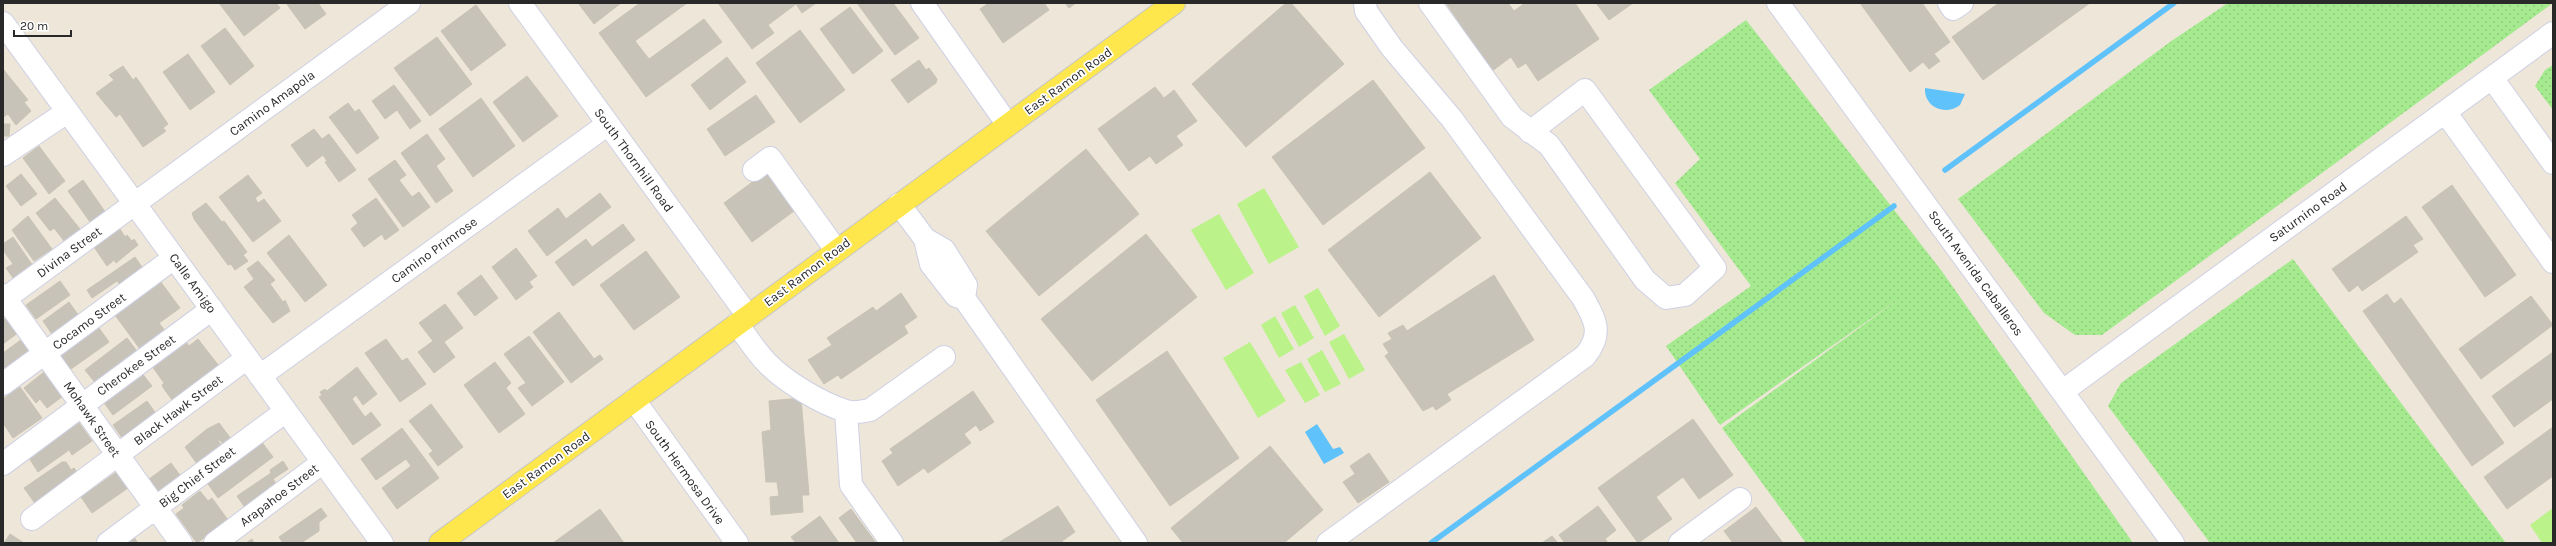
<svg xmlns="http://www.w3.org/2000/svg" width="2556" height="546" viewBox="0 0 2556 546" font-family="Karla,sans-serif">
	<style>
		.grass { fill: url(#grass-dots) }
		.pitch { fill: #bbf28a }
		.water { fill: #60c2fa }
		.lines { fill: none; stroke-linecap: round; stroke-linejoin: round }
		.stream { stroke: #60c2fa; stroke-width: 5.5 }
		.building { fill: #c8c3b9; stroke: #c8c3b3 }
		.minor-casing { stroke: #ced0e4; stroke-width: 24 }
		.major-casing { stroke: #c7c7c7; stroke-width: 24 }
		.minor { stroke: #fff; stroke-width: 22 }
		.major { stroke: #fee74c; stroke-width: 22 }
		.labels { text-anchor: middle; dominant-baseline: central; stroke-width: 3.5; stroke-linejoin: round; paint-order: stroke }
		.street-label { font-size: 13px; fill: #292929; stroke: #fff }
	</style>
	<defs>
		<pattern id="grass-dots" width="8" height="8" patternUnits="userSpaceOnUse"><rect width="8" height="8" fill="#a5ea8f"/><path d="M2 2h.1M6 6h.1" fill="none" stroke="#8ec97b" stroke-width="1.8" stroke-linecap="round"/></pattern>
	</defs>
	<rect width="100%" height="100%" fill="#ede6d9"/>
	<!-- grass -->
	<path class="grass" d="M2228,3H2553L2102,335H2075L2044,313L1958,199L2170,42Z
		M1746,20L1941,270L2133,543H1806L1722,428L1903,296L1720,425L1666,346L1751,286L1675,183L1700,159L1649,90Z
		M2553,65V110L2535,86L2545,70Z
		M2293,259L2506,543H2210L2108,406L2121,383Z"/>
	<!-- pitch -->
	<path class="pitch" d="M1264,188L1299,247L1269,264L1237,204Z
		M1219,214L1254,273L1226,290L1191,230Z
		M1318,288L1340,326L1325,336L1304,296Z
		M1295,305L1314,338L1299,347L1281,313Z
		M1275,316L1294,349L1279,358L1261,325Z
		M1344,334L1365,370L1349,379L1329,342Z
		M1250,342L1286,401L1258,418L1223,358Z
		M1322,350L1341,384L1325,392L1307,359Z
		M1301,362L1320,395L1305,403L1285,370Z
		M2553,508V543H2542L2530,525Z"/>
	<!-- water -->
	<path class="water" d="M1925,88L1965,94L1960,105C1946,116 1924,108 1925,88Z
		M1317,424L1333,449L1340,447L1344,453L1324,464L1305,432Z"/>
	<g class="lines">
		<!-- stream -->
		<path class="stream" d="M1945,170L2174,3
			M1431,543L1894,206"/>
	</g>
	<!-- building -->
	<path class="building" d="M219,3H276L280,8L244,36Z
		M286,3H318L326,14L305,29Z
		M578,3H621L594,24Z
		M640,3H687L635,41L649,59L704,19L722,42L646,97L599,33Z
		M718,3H816L802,13L796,4L768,25L774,33L752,49Z
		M857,3H893L919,38L895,55Z
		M989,3H1044L1049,10L1003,43L980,9Z
		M1065,3H1076L1069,8Z
		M1286,3H1291L1344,64L1246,147L1192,84Z
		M1446,3H1508L1514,11L1525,3H1575L1599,39L1538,81L1526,63L1518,68L1511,57L1492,71Z
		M1596,3H1633L1609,20Z
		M1860,3H1922L1950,42L1934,54L1940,61L1929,69L1923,62L1910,72Z
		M1999,3L2034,4L2090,3L1983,80L1952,37Z
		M476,5L506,45L471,71L441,31Z
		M850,7L883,51L853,74L820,29Z
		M225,28L254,66L230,85L201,46Z
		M800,30L845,90L800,123L756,63Z
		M437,37L472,84L430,116L394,68Z
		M188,54L215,92L190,110L163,72Z
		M727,57L746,82L710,110L691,85Z
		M919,60L926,70L929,68L937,79L936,83L908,103L891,80Z
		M123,66L133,80L136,77L168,124L163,128L166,131L143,147L120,114L116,117L96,93L114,80L109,75Z
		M3,69L28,100L24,102L31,111L16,125L8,114L3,117Z
		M527,76L558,116L523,142L493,102Z
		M1373,80L1425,148L1323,225L1272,157Z
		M394,85L421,121L410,129L397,110L385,119L372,101Z
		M1155,87L1164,98L1174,90L1197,121L1176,136L1183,145L1156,164L1150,156L1129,171L1098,129Z
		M756,95L775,122L725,156L707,129Z
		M481,98L515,146L473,177L439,129Z
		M348,103L355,112L359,109L379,138L357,154L329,117Z
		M3,124H10L9,136H3Z
		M314,129L322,139L329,134L356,170L339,182L325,162L327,161L323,155L307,167L291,145Z
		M427,134L445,159L436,166L453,191L436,203L401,153Z
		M39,146L65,181L49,194L23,158Z
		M1086,149L1139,214L1039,296L986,231Z
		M395,160L406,175L399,180L412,197L419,192L430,207L403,227L368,179Z
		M766,172L794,211L752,242L724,203Z
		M1430,172L1481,238L1379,317L1328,250Z
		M21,174L37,194L21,206L6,186Z
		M248,175L262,193L255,198L258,203L264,199L281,221L253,242L219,197Z
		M83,180L110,219L95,229L68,191Z
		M2452,185L2516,275L2485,297L2422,207Z
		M600,193L611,207L547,256L528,231L558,208L566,219Z
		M55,198L84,234L68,246L54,228L50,231L36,213Z
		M376,198L399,230L385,240L382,234L364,247L351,229L358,223L352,215Z
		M206,203L222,222L224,221L247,252L243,255L248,261L235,270L231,264L228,265L194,219L192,213Z
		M28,216L52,249L34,261L12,230Z
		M2406,216L2423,239L2413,245L2418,252L2362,291L2358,285L2349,292L2332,269Z
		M623,224L635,240L573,286L555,262L586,239L592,247Z
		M120,229L125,237L127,235L132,241L134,239L138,245L116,263L114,260L107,266L94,247Z
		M1146,234L1197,297L1092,381L1041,319Z
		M289,235L327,285L305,302L267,253Z
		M13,237L35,269L16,282L6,268L13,264L3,250V244Z
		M516,248L537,276L529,282L533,287L516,300L492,267Z
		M646,251L680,297L634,330L600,285Z
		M135,257L144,270L121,286L117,281L92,298L87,290Z
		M258,261L275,280L270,284L283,302L285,300L290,311L273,323L244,287L254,279L247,269Z
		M481,275L498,298L475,316L457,293Z
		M1494,275L1534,340L1447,394L1451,400L1436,410L1433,406L1423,411L1385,356L1389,353L1383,344L1392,339L1388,333L1403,325L1407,331Z
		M60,281L70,295L36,319L26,305Z
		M160,281L180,308L159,323L165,331L140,349L115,315Z
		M901,293L917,317L904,326L908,333L841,379L838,375L824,384L808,360L832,345L827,338L873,307L876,311Z
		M2387,294L2394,304L2401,298L2504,443L2472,466L2363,311Z
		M2531,296L2553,325L2481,379L2459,349Z
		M69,302L79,316L52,334L43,321Z
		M445,304L463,328L444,342L455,357L434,373L418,352L433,341L419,323Z
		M559,312L594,359L600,355L603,359L571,383L533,332Z
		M8,317L19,332L3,344V320Z
		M99,328L109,342L71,369L61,356Z
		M529,336L564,382L532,406L518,388L526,383L504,354Z
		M25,337L36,350L3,372V353Z
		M127,338L139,354L97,385L85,370Z
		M198,339L222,370L175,404L164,389L162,385L164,383L152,366L186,342L189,346Z
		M386,339L402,361L407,358L426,384L400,402L365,353Z
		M1167,351L1239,458L1170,506L1096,400Z
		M2553,352V399L2514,427L2492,396Z
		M495,362L511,383L506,388L525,414L499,433L464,385Z
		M357,367L377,394L363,405L356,395L352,399L365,417L371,412L381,425L353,445L319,397L322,395L320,392L325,389L327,391Z
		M44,372L63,396L47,408L40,399L36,403L24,388Z
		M141,372L152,386L113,415L102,400Z
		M20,387L42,418L13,438L3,423V399Z
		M973,391L994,422L980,431L976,425L964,434L971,443L928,473L924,468L898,486L882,461L893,453L890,449Z
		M801,398L809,495H802L803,512L771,515L770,497L779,496L777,482H766L762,432L771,430L769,401Z
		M147,401L159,418L125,442L113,425Z
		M431,404L463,447L438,466L429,454L433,451L409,421Z
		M1693,419L1733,475L1699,499L1683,477L1656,497L1672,519L1638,543L1598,488Z
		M79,423L92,441L72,455L69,450L38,472L29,458Z
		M219,423L232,440L224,446L220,440L218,441L222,446L197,464L185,447L207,429Z
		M2553,427V476L2507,509L2484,477Z
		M402,428L439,478L397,509L382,488L411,466L406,459L376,480L361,459Z
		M261,441L273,457L218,498L208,484Z
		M1270,446L1323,510L1284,543H1183L1171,528Z
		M1369,453L1389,482L1358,503L1343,482L1355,474L1350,466Z
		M283,461L288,469L273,479L278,487L246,509L237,496L271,473L270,470Z
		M62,462H66L71,470L74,468L80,476L37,506L24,488Z
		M171,463L182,478L161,494L149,479Z
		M118,471L128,488L92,513L81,497Z
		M200,491L208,501L212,498L228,520L197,543L176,514L184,508L182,505Z
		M1058,506L1075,532L1062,541L1064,543H998Z
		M1598,506L1616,530L1605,539L1608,543H1565L1559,535Z
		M1756,507L1783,543H1733L1724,531Z
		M321,508L327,516L319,522V531L301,543H283L279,537Z
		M600,509L624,543H553Z
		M851,509L876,543H857L839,518Z
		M820,516L839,543H796L791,537Z
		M10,534L24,543H4Z
		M133,536L138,543H122Z
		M1552,536L1558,543H1542Z
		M252,539L254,543H246Z"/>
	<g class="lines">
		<defs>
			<path id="minor" d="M520,3L748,316
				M922,3L1008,125
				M1430,3L1512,117L1549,145L1645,280L1666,298L1685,295L1715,268L1585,90L1530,132
				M1778,3L2173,543
				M1949,3L1953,9L1962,3
				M3,23L382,543
				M2492,78L2553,163
				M2445,112L2553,262
				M3,155L67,112
				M754,170L770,158L836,250
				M899,204L925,239L931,264L956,296L964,298L1136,543
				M925,239L944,250L966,285L964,298
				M3,295L181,543
				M3,300L409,3
				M737,324C747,337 756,352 767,363C784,381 822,404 846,411C853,413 862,412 870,410L944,357
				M260,376L608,124
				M3,384L174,258
				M2063,391L2553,33
				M634,400L737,543
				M846,411L851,485L892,543
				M3,464L212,309
				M32,519L247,358
				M108,543L286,411
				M215,543L323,462
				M1328,543L1585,356C1603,334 1596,321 1583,298L1452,119L1392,48L1366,11L1365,3
				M1680,543L1740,499"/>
			<path id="major" d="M440,543L1174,3"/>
		</defs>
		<!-- minor casing -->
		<use href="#minor" class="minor-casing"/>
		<!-- major casing -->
		<use href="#major" class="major-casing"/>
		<!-- minor -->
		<use href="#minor" class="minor"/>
		<!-- major -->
		<use href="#major" class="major"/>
	</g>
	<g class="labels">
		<!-- street labels -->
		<g class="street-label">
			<text transform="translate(1068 81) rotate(-36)">East Ramon Road</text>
			<text transform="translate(272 103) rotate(-36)">Camino Amapola</text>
			<text transform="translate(634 160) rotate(54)">South Thornhill Road</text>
			<text transform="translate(2308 212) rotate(-36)">Saturnino Road</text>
			<text transform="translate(434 250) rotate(-36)">Camino Primrose</text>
			<text transform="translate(69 252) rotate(-36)">Divina Street</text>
			<text transform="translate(807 272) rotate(-37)">East Ramon Road</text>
			<text transform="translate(1976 273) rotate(54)">South Avenida Caballeros</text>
			<text transform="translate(193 283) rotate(54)">Calle Amigo</text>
			<text transform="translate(89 321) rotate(-36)">Cocamo Street</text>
			<text transform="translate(136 365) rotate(-36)">Cherokee Street</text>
			<text transform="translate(178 410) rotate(-37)">Black Hawk Street</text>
			<text transform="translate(92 419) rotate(55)">Mohawk Street</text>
			<text transform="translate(546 465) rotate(-36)">East Ramon Road</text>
			<text transform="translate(685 472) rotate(54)">South Hermosa Drive</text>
			<text transform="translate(197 477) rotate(-37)">Big Chief Street</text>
			<text transform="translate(279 495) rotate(-37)">Arapahoe Street</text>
		</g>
	</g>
	<!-- border -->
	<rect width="2556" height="546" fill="none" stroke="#292929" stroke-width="8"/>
	<!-- scale -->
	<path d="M14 30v6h57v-6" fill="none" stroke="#292929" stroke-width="2"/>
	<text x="20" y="30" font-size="12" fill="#292929" stroke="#ffffff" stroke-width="3" paint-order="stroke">20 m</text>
</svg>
